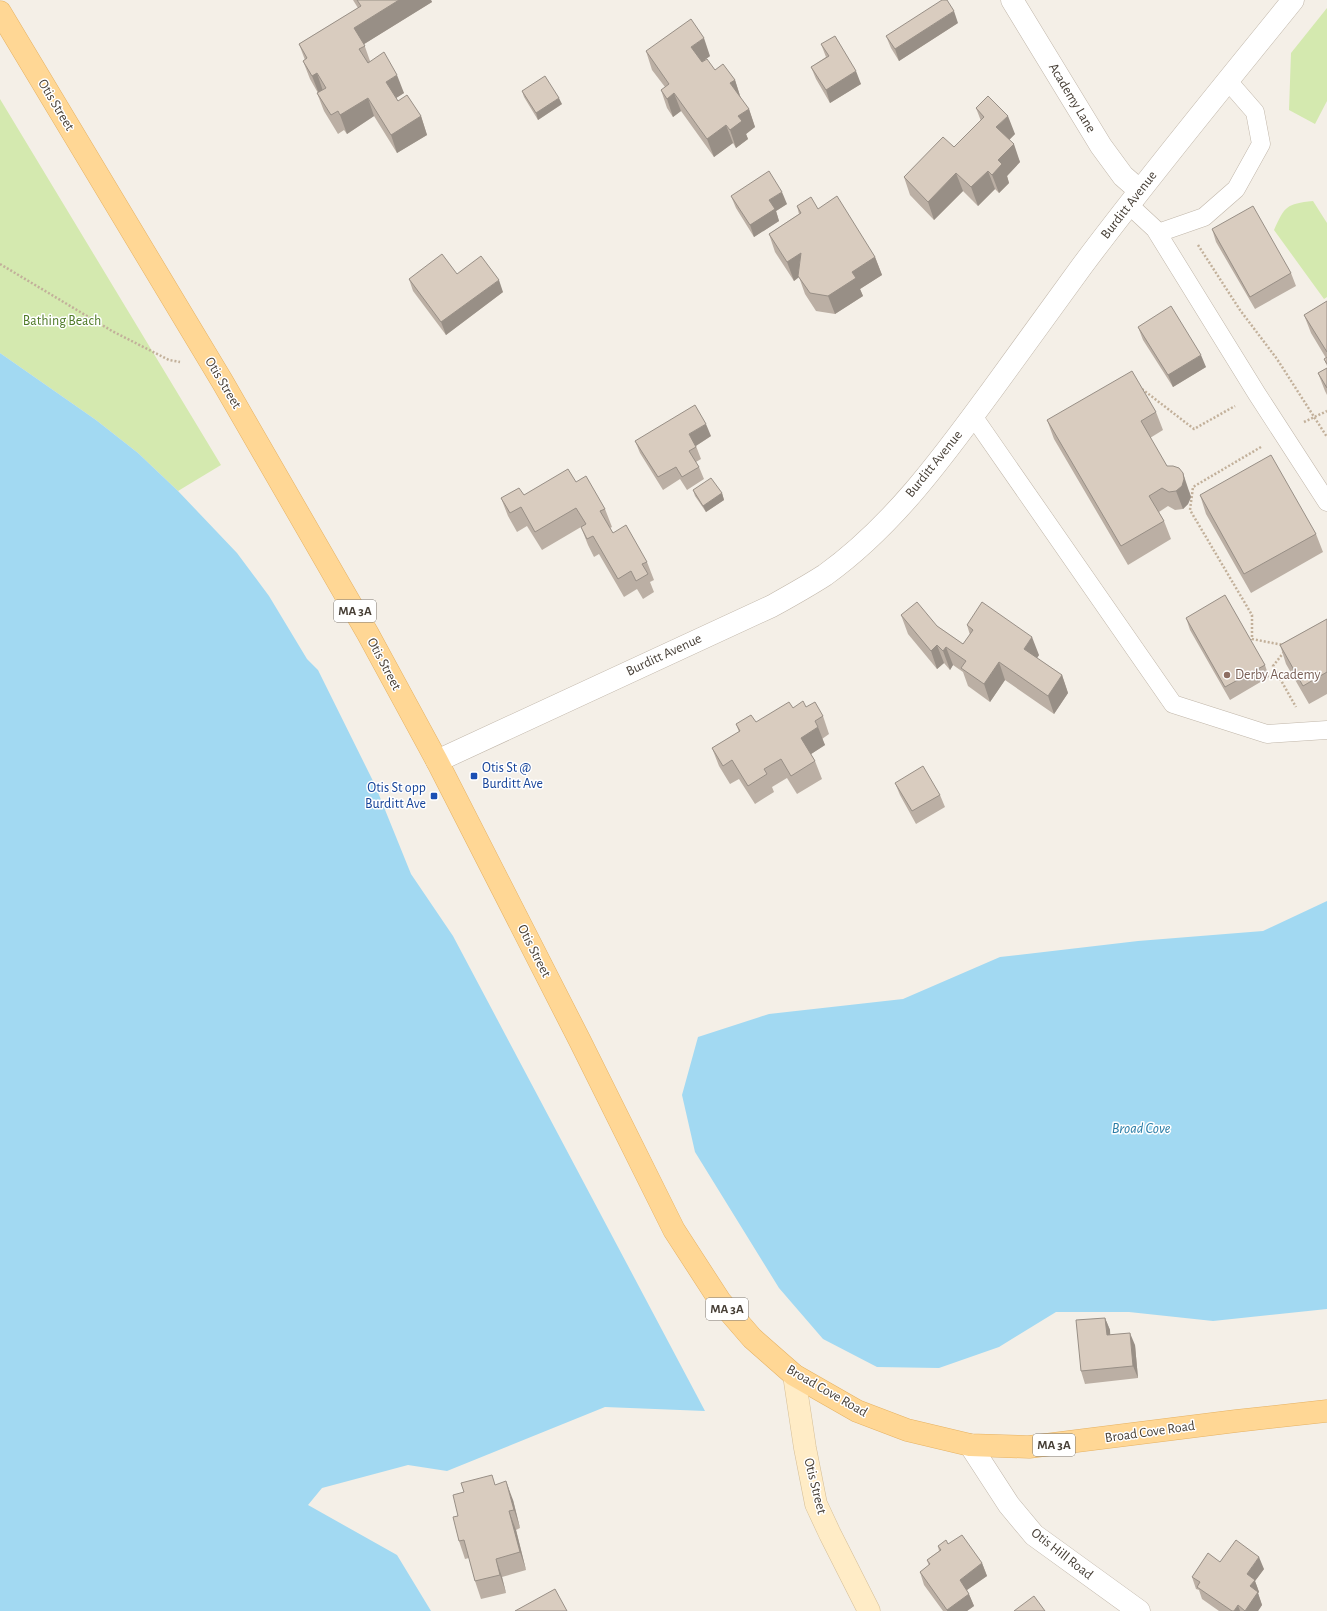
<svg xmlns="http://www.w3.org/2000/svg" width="1327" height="1611" viewBox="0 0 1327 1611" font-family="'Alegreya Sans',sans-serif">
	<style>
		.green { fill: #d4e9af }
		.water { fill: #a2d9f2 }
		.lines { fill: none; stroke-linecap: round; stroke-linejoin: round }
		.lane-casing { stroke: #c0b6a9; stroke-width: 19 }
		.street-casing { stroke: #c0b6a9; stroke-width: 23 }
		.secondary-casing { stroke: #d5be96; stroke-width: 23 }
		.primary-casing { stroke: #e6b263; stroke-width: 23 }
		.path { stroke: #c2b09a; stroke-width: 2.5; stroke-dasharray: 2 2; stroke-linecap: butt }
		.lane { stroke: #fff; stroke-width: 18 }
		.street { stroke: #fff; stroke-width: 22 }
		.secondary { stroke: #ffecc6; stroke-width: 22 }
		.primary { stroke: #ffd795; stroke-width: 22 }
		.wall { fill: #bbafa4 }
		.shaded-wall { fill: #988f86 }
		.building { fill: #d9ccbf; stroke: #988f86 }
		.education-dot { fill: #8d6e63; stroke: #fff; stroke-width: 1.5 }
		.transit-dot { fill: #1a4fb4; stroke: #fff; stroke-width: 1.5 }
		.labels { text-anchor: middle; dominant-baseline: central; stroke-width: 3; stroke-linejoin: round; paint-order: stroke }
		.shield { fill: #fff; stroke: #7e7972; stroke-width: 1 }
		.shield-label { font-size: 13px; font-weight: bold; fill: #473f36 }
		.street-label { font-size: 14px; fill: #473f36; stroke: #fff }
		.park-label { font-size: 14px; fill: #4f7a27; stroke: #fff }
		.education-label { font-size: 14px; fill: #785e54; stroke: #fff; text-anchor: start }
		.transit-label { font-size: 14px; fill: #164399; stroke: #fff; text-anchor: start }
		.water-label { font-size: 15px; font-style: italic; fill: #297ca6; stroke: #fff }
	</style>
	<rect width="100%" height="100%" fill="#f4efe7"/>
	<!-- green -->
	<path class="green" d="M1327,8V101L1315,124L1289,110L1291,53Z
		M0,99L221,465L178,491L138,453L96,420L0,353Z
		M1313,201L1327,223V297L1324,299L1274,230C1285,206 1286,204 1313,201Z"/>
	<!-- water -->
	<path class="water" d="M0,353L96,420L138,453L178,491L237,553L269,596L307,659L318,670L375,785L411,874L453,936L705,1411L605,1407L447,1471L408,1465L322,1488L308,1505L397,1555L431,1611H0Z
		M1327,901V1309L1213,1321L1129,1312H1056L999,1347L939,1368L877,1367L823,1339L779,1288L695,1152L682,1095L698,1037L769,1014L903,999L1000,957L1138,941L1263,931Z"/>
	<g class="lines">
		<defs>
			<path id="lane" d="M1128,204L1155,229L1257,394L1327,502
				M1158,233L1204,217L1236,189L1261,144L1255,112L1228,81
				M973,416L1173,704L1267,734L1327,730"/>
			<path id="street" d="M1012,0L1101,146L1123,176L1139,190
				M437,761L772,606C790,596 808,586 825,575C893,526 943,457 992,390C1022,348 1052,307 1082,266C1150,175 1222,88 1293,0
				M970,1445L1009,1505L1034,1535L1139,1611"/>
			<path id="secondary" d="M794,1375L805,1448L816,1504L830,1534L869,1611"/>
			<path id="primary" d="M0,12L222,381L368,634L437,761L580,1041L674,1230L720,1301L752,1338L794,1375L857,1411L907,1430L970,1445L1029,1447L1236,1421L1327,1411"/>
		</defs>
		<!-- lane casing -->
		<use href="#lane" class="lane-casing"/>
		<!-- street casing -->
		<use href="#street" class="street-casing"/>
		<!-- secondary casing -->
		<use href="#secondary" class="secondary-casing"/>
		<!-- primary casing -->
		<use href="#primary" class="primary-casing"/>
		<!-- path -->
		<path class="path" d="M1198,245L1240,310L1277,359L1327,437
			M0,264L112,331L169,360L180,362
			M1142,389L1194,429L1235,406
			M1304,422L1327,411
			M1261,447L1193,487L1190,510L1252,615V639L1283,645
			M1284,652L1273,666L1296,707"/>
		<!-- lane -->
		<use href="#lane" class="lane"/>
		<!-- street -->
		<use href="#street" class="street"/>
		<!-- secondary -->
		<use href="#secondary" class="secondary"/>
		<!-- primary -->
		<use href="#primary" class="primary"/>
	</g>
	<!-- wall -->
	<path class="wall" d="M353,0H431L432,2L364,44L370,61L404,93L396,98L398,101L421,116L427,135L397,153L374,116L347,134L344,130L338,134L324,111L317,93H318L310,79L303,61L305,60L299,44L358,8Z
		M958,23L899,61L891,48L886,36Z
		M821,44L861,84L830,103L816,79L811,67L826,57Z
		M646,51L710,56L702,62L715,70L735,80L741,99L749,109L755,127L746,134L748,139L736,148L733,143L714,157L681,111L673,117L667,108L661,90L665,87L652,70Z
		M522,91L562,104L538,120L524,97Z
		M976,108L1015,134L1009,140L1020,162L1007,176L1009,183L999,193L995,189L978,206L963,191L934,220L910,195L904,177L954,147L981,121Z
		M731,196L787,204L776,211L779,221L754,237L736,208Z
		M797,206L818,209L875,257L882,275L860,289L863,296L835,314L816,311L805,294L799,277L794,281L775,252L769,234L799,214Z
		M1212,229L1291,273L1296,286L1255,309L1216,242Z
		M457,274L503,292L446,335L413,291L409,279Z
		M1327,301V366L1324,359L1326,358L1311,333L1304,315Z
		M1138,327L1206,367L1173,387L1143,340Z
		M1327,368V395L1325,391L1318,373Z
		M1156,412L1163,430L1150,438L1167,466L1189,491L1191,497L1188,504L1183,509L1175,510L1168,506L1159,512L1164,521L1171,539L1128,565L1054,439L1047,420Z
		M711,436L696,446L701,459L696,462L699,467L704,479L687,490L680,479L663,490L640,453L635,441Z
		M576,482L605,509L612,527L610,528L613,533L647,562L654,580L650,582L654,592L643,599L637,589L624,597L599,554L594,557L588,545L581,527L542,550L527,526L517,532L508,516L501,498L524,495Z
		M693,490L722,493L724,500L706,512L695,496Z
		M1200,495L1316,534L1323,552L1251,593L1206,514Z
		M901,615L937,626L963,644L970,635L967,625L1039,655L1037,658L1062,675L1068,693L1054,714L1005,680L990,702L968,686L963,672L953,665L950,670L944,663L937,669L908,634Z
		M1186,618L1265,665L1269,677L1230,700L1190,630Z
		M1327,619V694L1309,704L1286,664L1280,645Z
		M806,707L823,716L829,734L822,739L825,745L811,754L815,761L822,779L797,794L787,778L772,787L774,792L755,804L739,779L730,784L719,766L712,748L739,732L736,724L756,722L793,708Z
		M895,783L940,795L945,807L916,824L900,795Z
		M1105,1318L1110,1330V1335L1135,1345L1138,1378L1085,1384L1081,1371Z
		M495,1485L513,1500L520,1528L516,1530L526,1570L502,1577L506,1593L481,1599L475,1581L469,1558L465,1559L459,1541L458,1516Z
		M948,1544L982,1563L987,1576L967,1590L974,1606L967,1611H943L924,1585L920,1572L929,1566L927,1560L939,1551L938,1546Z
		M1220,1562L1264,1569L1255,1581L1259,1592L1258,1593L1262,1605L1258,1611H1219L1202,1599L1199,1590L1196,1589L1192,1577Z"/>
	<!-- shaded-wall -->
	<path class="shaded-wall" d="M399,0H431L432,2L361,46L354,28Z
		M954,11L958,23L899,61L895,49Z
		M704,38L710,56L698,65L691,47Z
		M856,71L861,84L830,103L826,90Z
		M317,73L323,91L319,94L312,76Z
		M397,75L404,93L393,100L386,82Z
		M735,80L741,99L730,83Z
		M674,93L681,111L673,117L667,99Z
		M368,98L374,116L347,134L340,115Z
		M559,98L562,104L538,120L536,113Z
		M749,109L755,127L746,134L748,139L736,148L730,130L738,116Z
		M421,116L427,135L397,153L391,135Z
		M1008,116L1015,134L1003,146L996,127Z
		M726,125L733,143L714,157L707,139Z
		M1014,144L1020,162L1007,176L1009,183L999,193L992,175L998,160Z
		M988,171L995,189L978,206L971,187Z
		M956,173L963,191L934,220L928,202Z
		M782,192L787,204L776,211L779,221L754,237L750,225L769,200Z
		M801,253L798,276L799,277L794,281L787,262Z
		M875,257L882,275L860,289L863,296L835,314L828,296L852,272Z
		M499,280L503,292L446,335L441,322Z
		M1201,355L1206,367L1173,387L1168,375Z
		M706,424L711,436L694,447L689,434Z
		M1183,473L1191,497L1188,504L1183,509L1176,491Z
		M722,493L724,500L706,512L703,506Z
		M1032,637L1039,655L1031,667L1024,649Z
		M937,645L944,663L937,669L931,651Z
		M946,647L953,665L950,670L943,651Z
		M999,662L1005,680L990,702L984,684Z
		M1062,675L1068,693L1054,714L1048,696Z
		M818,727L825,745L808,756L801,738Z
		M1105,1318L1110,1330L1111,1348L1107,1335Z
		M1130,1333L1135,1345L1138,1378L1133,1366Z
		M506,1481L513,1500L520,1528L514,1510Z
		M509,1511L516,1530L526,1570L520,1552Z
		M1259,1557L1264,1569L1255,1581L1259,1592L1258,1593L1262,1605L1258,1611H1245L1247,1574Z
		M496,1559L502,1577L506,1593L500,1575Z
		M982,1563L987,1576L964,1592L960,1580Z
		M969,1594L974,1606L967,1611H947V1610Z
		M1238,1605L1240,1611H1234Z"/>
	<!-- building -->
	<path class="building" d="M357,0H399L354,28L365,46L359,49L368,63L384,52L397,75L386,82L398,101L407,95L421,116L391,135L368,98L340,115L338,111L331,115L317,93L326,88L317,73L312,76L303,61L307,58L299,44L361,6Z
		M942,0H947L954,11L895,49L886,36Z
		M691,19L704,38L691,47L702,62L707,59L715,70L723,64L735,80L730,83L749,109L738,116L742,121L730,130L726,125L707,139L674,93L667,99L661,90L669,84L646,51Z
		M835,36L856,71L826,90L811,67L829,56L821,44Z
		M545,76L559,98L536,113L522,91Z
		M988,96L1008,116L996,127L1014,144L998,160L1002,164L992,175L988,171L971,187L956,173L928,202L904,177L943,137L954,147L984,117L976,108Z
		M769,171L782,192L769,200L775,209L750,225L731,196Z
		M837,196L875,257L852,272L856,278L828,296L810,293L798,276L801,253L787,262L769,234L801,213L797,206L811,197L818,209Z
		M1253,206L1291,273L1250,297L1212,229Z
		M442,254L457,274L481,256L499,280L441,322L409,279Z
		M1327,301V352L1304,315Z
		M1171,306L1201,355L1168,375L1138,327Z
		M1327,357V364L1324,359Z
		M1327,368V388L1318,373Z
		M1132,371L1156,412L1141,421L1167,466H1173L1179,468L1183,473L1184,479L1182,486L1176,491L1169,492L1162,488L1149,496L1164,521L1121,546L1047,420Z
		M695,405L706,424L689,434L696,447L689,451L699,467L682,477L676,467L658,477L635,441Z
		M1271,455L1316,534L1244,574L1200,495Z
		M568,469L576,482L586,476L605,509L600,511L613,533L626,525L647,562L642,564L648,574L636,581L631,571L618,579L593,536L587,539L581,527L586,524L576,508L535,532L521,507L510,513L501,498L519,488L524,495Z
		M711,478L722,493L703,506L693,490Z
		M1225,595L1265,665L1225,687L1186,618Z
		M917,602L937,626L963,644L973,630L967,625L982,602L1032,637L1024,649L1062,675L1048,696L999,662L984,684L961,668L966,661L946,647L943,651L937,645L931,651L901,615Z
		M1327,619V672L1303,686L1280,645Z
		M803,701L806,707L815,702L823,716L815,721L818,727L801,738L815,761L791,776L781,759L764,769L767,774L748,786L732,760L723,766L712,748L740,731L736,724L751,715L756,722L789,702L793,708Z
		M923,766L940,795L912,811L895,783Z
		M1105,1318L1107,1335L1130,1333L1133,1366L1081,1371L1076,1320Z
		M492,1475L495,1485L506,1481L514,1510L509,1511L520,1552L496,1559L500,1575L475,1581L464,1540L459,1541L453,1517L458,1516L453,1495L464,1492L461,1483Z
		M962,1535L982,1563L960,1580L969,1594L947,1610L920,1572L930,1564L927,1560L941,1550L938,1546L946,1540L948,1544Z
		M1236,1540L1259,1557L1247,1574L1255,1580L1250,1586L1258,1592L1245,1611L1238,1605L1234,1611H1232L1197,1587L1200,1582L1192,1577L1208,1553L1220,1562Z
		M555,1589L567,1611H515Z
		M1034,1596L1045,1611H1014Z"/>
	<!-- markers -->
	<circle class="education-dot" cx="1227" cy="675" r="4"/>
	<g class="transit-dot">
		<rect x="470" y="772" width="8" height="8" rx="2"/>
		<rect x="430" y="792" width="8" height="8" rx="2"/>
	</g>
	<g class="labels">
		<!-- shield labels -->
		<g class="shield">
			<rect x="334" y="600" width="42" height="22" rx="3"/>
			<rect x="706" y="1298" width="42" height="22" rx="3"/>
			<rect x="1033" y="1434" width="42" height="22" rx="3"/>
		</g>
		<g class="shield-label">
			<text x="355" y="611">MA 3A</text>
			<text x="727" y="1309">MA 3A</text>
			<text x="1054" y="1445">MA 3A</text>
		</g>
		<!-- street labels -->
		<g class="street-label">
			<text transform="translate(1072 98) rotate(59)">Academy Lane</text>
			<text transform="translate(56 105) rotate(59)">Otis Street</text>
			<text transform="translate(1129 205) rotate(-52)">Burditt Avenue</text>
			<text transform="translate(223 383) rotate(59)">Otis Street</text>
			<text transform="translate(934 464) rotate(-51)">Burditt Avenue</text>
			<text transform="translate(664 655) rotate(-25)">Burditt Avenue</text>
			<text transform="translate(384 664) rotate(62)">Otis Street</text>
			<text transform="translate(534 951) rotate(63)">Otis Street</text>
			<text transform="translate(827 1391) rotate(30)">Broad Cove Road</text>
			<text transform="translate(1150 1432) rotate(-8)">Broad Cove Road</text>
			<text transform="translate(815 1486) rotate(76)">Otis Street</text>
			<text transform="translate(1062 1554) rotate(38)">Otis Hill Road</text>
		</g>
		<!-- park labels -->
		<g class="park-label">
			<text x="62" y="321">Bathing Beach</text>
		</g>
		<!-- education labels -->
		<g class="education-label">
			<text x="1235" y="675">Derby Academy</text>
		</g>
		<!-- transit labels -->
		<g class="transit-label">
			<text x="482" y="768">Otis St @<tspan x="482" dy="16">Burditt Ave</tspan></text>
			<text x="426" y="788" text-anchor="end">Otis St opp<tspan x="426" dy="16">Burditt Ave</tspan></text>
		</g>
		<!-- water labels -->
		<g class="water-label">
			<text x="1141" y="1128">Broad Cove</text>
		</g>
	</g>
</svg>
